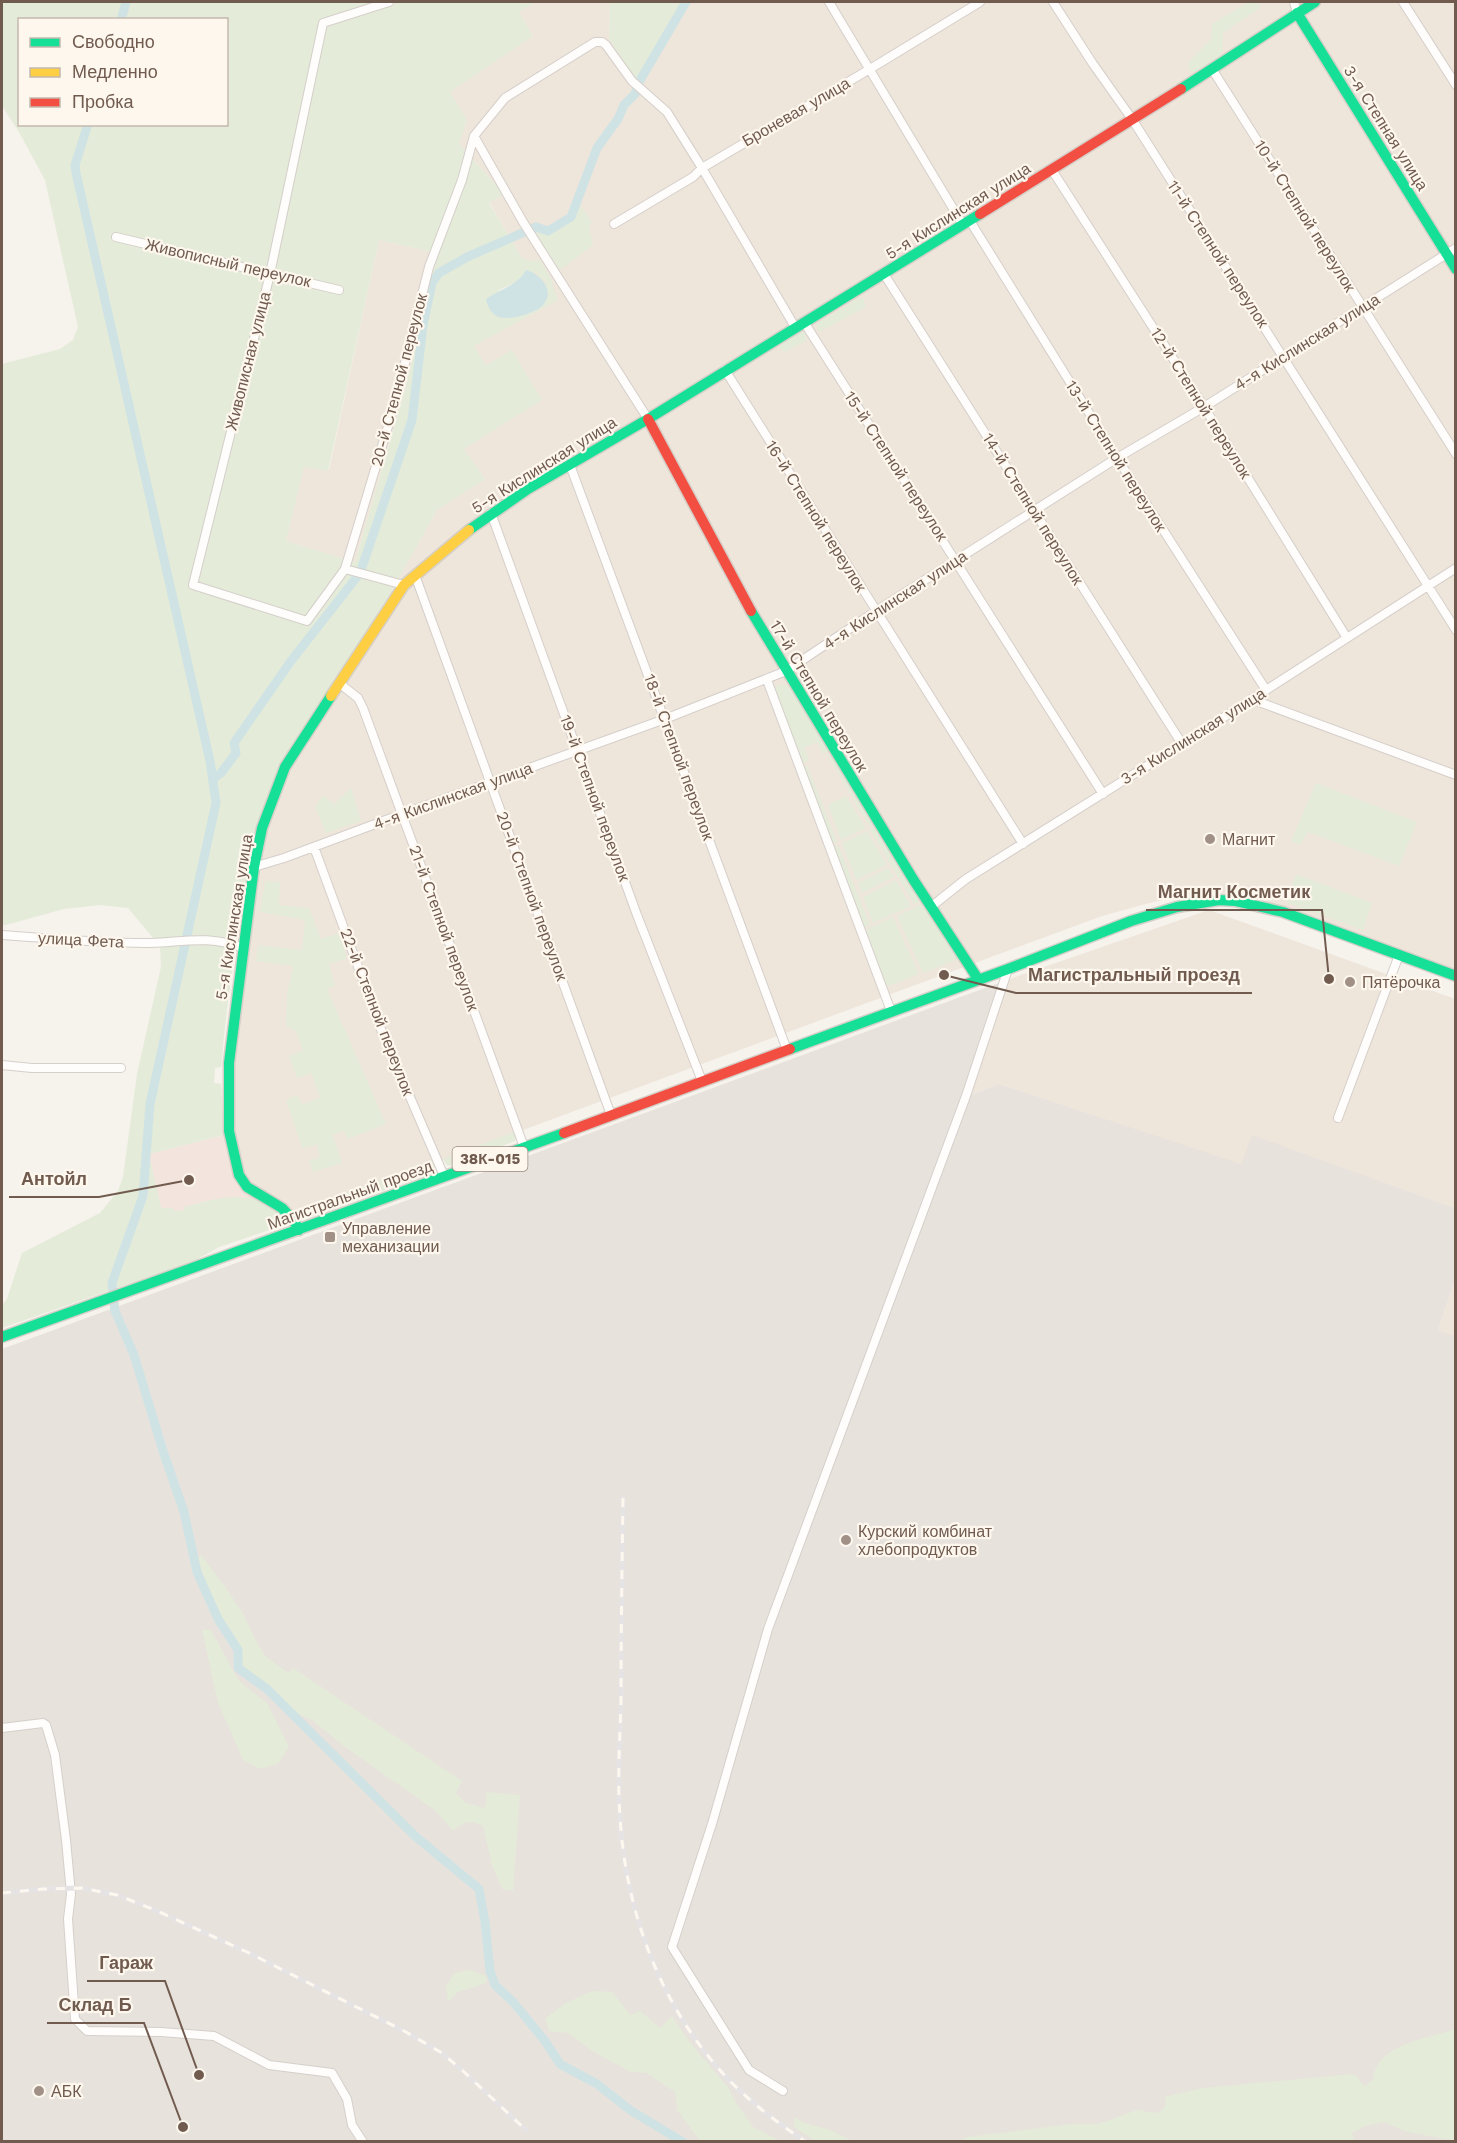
<svg xmlns="http://www.w3.org/2000/svg" width="1457" height="2143" viewBox="0 0 1457 2143" font-family="'Work Sans',sans-serif">
	<style>
		.residential { fill: #eee5db }
		.commercial { fill: #f3e5de }
		.industrial { fill: #e8e2dd }
		.green { fill: #e4ebd8; fill-rule: evenodd }
		.water { fill: #d0e3e4 }
		.lines { fill: none; stroke-linecap: round; stroke-linejoin: round }
		.canal { stroke: #d0e3e4; stroke-width: 9 }
		.street-casing { stroke: #d5cfca; stroke-width: 10 }
		.fast-casing { stroke: #d5cfc8; stroke-width: 13 }
		.slow-casing { stroke: #d5cfc8; stroke-width: 13 }
		.jam-casing { stroke: #d5cfc8; stroke-width: 13 }
		.street { stroke: #fefdfc; stroke-width: 8 }
		.fast { stroke: #16e098; stroke-width: 10 }
		.slow { stroke: #ffcf43; stroke-width: 10 }
		.jam { stroke: #f24e42; stroke-width: 10 }
		.rail-casing { stroke: #e5e3e4; stroke-width: 5 }
		.rail { stroke: #fdf7ee; stroke-width: 3; stroke-dasharray: 9; stroke-linecap: butt }
		.poi-dot { fill: #a09086; stroke: #fdf7ee; stroke-width: 2 }
		.labels { text-anchor: middle; dominant-baseline: central; stroke-width: 4.5; stroke-linejoin: round; paint-order: stroke }
		.shield { fill: #fdf7ee; stroke: #9b8a7f; stroke-width: 1.5 }
		.shield-label { font-size: 15px; font-weight: bold; fill: #715b4f }
		.street-label { font-size: 16px; fill: #715b4f; stroke: #fdf7ee }
		.poi-label { font-size: 16px; fill: #715b4f; stroke: #fdf7ee; text-anchor: start }
		.leader { fill: none; stroke: #715b4f; stroke-width: 2 }
		.callout-dot { fill: #715b4f; stroke: #fdf7ee; stroke-width: 2 }
		.callout-label { font-size: 18px; text-anchor: middle; font-weight: bold; fill: #715b4f; stroke: #fdf7ee; stroke-width: 4.5; stroke-linejoin: round; paint-order: stroke }
	</style>
	<rect width="100%" height="100%" fill="#f6f2ec"/>
	<!-- residential -->
	<path class="residential" d="M536,2H610L609,38L637,82L684,2H1455V973L1298,914L1212,890L1153,902L1102,916L296,1214L245,1203L232,1133L231,1063L242,882L280,765L386,601L437,510L485,479L464,449L486,365L474,346L527,267L489,202L504,194L459,144L467,120L450,92L533,36L519,12Z
		M379,240L437,253L404,393L355,562L286,541L304,466L329,470Z
		M1209,910L1455,999V1208L1253,1136L1242,1165L999,1084L966,1096L1004,981Z
		M1455,1280V1337L1438,1330Z"/>
	<!-- commercial -->
	<path class="commercial" d="M232,1133L245,1203L162,1216L149,1154Z"/>
	<!-- industrial -->
	<path class="industrial" d="M1004,981L967,1096L999,1084L1241,1164L1252,1135L1455,1208V1280L1438,1330L1456,1337L1455,2141L2,2142V1349Z"/>
	<!-- green -->
	<path class="green" d="M2,2H536L519,12L533,36L450,92L467,120L459,144L504,194L489,203L522,258L531,261L540,260L552,280L553,288L558,300L474,346L486,365L512,350L542,400L464,449L485,479L437,510L386,601L280,765L262,818L259,819C243,901 228,984 221,1067L215,1068L214,1083L221,1084L224,1135L149,1154L161,1208H173L174,1211L184,1210V1207C224,1197 247,1188 282,1215V1222L278,1227L219,1247L194,1261L114,1289V1284L123,1248C116,1258 109,1278 111,1290L2,1328V1305L7,1299L22,1253L100,1213L118,1191L123,1177L137,1074L161,967L160,946L128,908L100,905L64,909L2,926V364L60,349L73,340L78,327L45,180L19,132L2,106ZM20,20H226V124H20ZM379,240L437,253L404,393L355,562L286,541L304,467L328,471ZM536,273L545,282L547,288L497,291Z
		M610,2H684L637,82L609,38Z
		M1249,2H1259L1260,8L1223,33L1222,57L1197,72L1190,71L1188,63L1211,39L1212,24Z
		M578,202L592,222L589,227L593,245L561,269L556,268L536,232V227L548,231L571,217Z
		M863,298L866,307L819,332L816,324L858,299Z
		M801,331L806,334V341L785,352L781,350L779,344Z
		M784,684L790,688L829,751L823,754L817,742L804,748L809,760L801,764L775,694L774,688L778,685Z
		M832,754L874,824L869,826L828,756Z
		M807,765L837,842L830,845L803,767Z
		M1316,783L1417,822L1399,866L1308,832L1300,845L1291,841Z
		M351,788L361,821L326,833L315,807L323,795L334,804Z
		M846,796L866,828L841,840L828,805Z
		M876,827L922,900L914,904L870,830Z
		M867,831L887,865L856,880L842,843Z
		M838,845L870,925L862,928L832,848Z
		M888,868L894,877L862,893L858,883Z
		M1296,874L1372,903L1363,930L1286,902Z
		M896,880L911,906L873,923L863,897Z
		M265,881L280,882L279,905L309,908L321,939L339,933L347,958L329,964L335,986L327,989L386,1124L348,1139L344,1131L333,1135L342,1163L313,1172L309,1161L320,1157L317,1145L302,1148L286,1100L297,1095L302,1105L320,1097L311,1073L297,1078L289,1056L303,1050L295,1030L286,1026L287,994L293,966L256,961L258,945L302,950L305,920L260,912Z
		M924,903L961,958L923,973L897,916Z
		M893,917L919,974L891,985H884L863,931Z
		M514,1132L516,1138L515,1141L450,1166L447,1165L443,1159Z
		M434,1159L436,1167L434,1172L417,1178L412,1167Z
		M408,1169L413,1180L306,1219L295,1213Z
		M201,1555L228,1591L244,1615L257,1643L266,1657L289,1673L293,1668L462,1781L456,1793L466,1803L485,1808L487,1792L520,1795L513,1891L502,1889L492,1865L483,1826C470,1820 464,1821 453,1831L436,1811L345,1747L312,1720L298,1714L238,1668V1650L218,1619L198,1559Z
		M202,1630H211L239,1681L267,1703L289,1747L278,1764L260,1769L243,1760L218,1703Z
		M470,1970L486,1976L487,1983L458,1992L448,2002L446,1986L454,1973Z
		M592,1991L612,1992L630,2015L640,2011L660,2028L672,2016L688,2040L728,2087L736,2103L753,2127L781,2141H700L677,2110L675,2092L646,2073L630,2072L591,2050L568,2033L549,2031L545,2019L566,2003Z
		M1455,2029V2141L1404,2131L1384,2122L1365,2126L1352,2133L1354,2142L960,2141L968,2137L1071,2124H1098L1137,2110L1156,2113L1163,2110L1166,2104L1164,2097L1203,2088L1352,2074L1358,2077L1360,2082L1365,2086L1373,2080C1376,2043 1428,2039 1455,2029Z
		M794,2117L805,2123L831,2130L851,2141H816L794,2127Z"/>
	<!-- water -->
	<path class="water" d="M526,270C540,274 556,290 543,305C537,313 508,321 499,317C492,315 487,306 486,299C500,289 517,286 526,270Z"/>
	<g class="lines">
		<!-- canal -->
		<path class="canal" d="M121,20L126,2
			M88,124L75,165L76,173L210,761L216,803L150,1104L143,1196L112,1283L115,1311L134,1355L163,1451L184,1512L197,1572L218,1619L238,1650V1668L267,1689L415,1836L479,1889L485,1922L490,1971L495,1985L514,2003L545,2041L560,2064L597,2084L630,2110L683,2142
			M213,779L221,773L236,753L234,743L291,661L360,573L412,420L423,325L432,283L439,273L467,257L536,227L548,231L571,217L597,148L618,119L624,105L635,94L639,82L686,2"/>
		<defs>
			<path id="street" d="M829,2L963,225
				M1053,2L1093,64L1132,119L1456,630
				M1294,2L1297,13
				M1403,2L1456,85
				M1212,69L1456,454
				M474,136L523,222L648,419
				M1052,170L1204,407L1347,638
				M970,221L1117,458L1266,690
				M614,224L693,177L702,168L870,69L980,2
				M116,237L339,290
				M884,274L1182,744
				M804,322L1103,794
				M725,370L1023,844
				M570,465L787,1050
				M491,513L637,915L702,1081
				M345,569L307,621L193,585L270,274L323,23L389,2
				M415,575L611,1115
				M404,585L345,569L395,403L429,267L462,180L474,136L505,98L595,42H602L606,45L632,81L667,112L702,168L795,327
				M767,680L891,1011
				M339,683L358,698L363,708L524,1147
				M1251,699L1456,775
				M314,847L382,1032L444,1176
				M254,867L284,858L402,814L665,719L786,671L876,611L1117,458L1204,407L1456,248
				M932,906L966,879L1182,744L1456,568
				M2,935C49,938 96,943 144,943C181,943 206,934 243,948
				M2,1065L32,1068H121
				M1338,1118L1399,955
				M2,1728L43,1723L46,1725L55,1755L66,1840L71,1894L68,1919L75,2019L87,2031L161,2032L214,2036L269,2065L332,2073L347,2099L352,2125L363,2142
				M783,2091L749,2070L672,1947L712,1824L768,1629L966,1096L1008,969"/>
			<path id="fast" d="M1297,13L1456,269
				M1181,89L1315,2
				M469,530L528,489L648,419L980,214
				M751,611L913,879L978,979
				M790,1049L1008,969L1131,921L1177,907L1219,900L1235,901L1283,912L1456,976
				M299,1230L294,1221L282,1208L247,1187L239,1175L229,1131V1063L254,867L262,828L285,767L331,696
				M2,1337L564,1133"/>
			<path id="slow" d="M331,696L404,585L469,530"/>
			<path id="jam" d="M980,214L1181,89
				M648,419L751,611
				M564,1133L790,1049"/>
		</defs>
		<!-- street casing -->
		<use href="#street" class="street-casing"/>
		<!-- fast casing -->
		<use href="#fast" class="fast-casing"/>
		<!-- slow casing -->
		<use href="#slow" class="slow-casing"/>
		<!-- jam casing -->
		<use href="#jam" class="jam-casing"/>
		<!-- street -->
		<use href="#street" class="street"/>
		<!-- fast -->
		<use href="#fast" class="fast"/>
		<!-- slow -->
		<use href="#slow" class="slow"/>
		<!-- jam -->
		<use href="#jam" class="jam"/>
		<defs>
			<path id="rail" d="M623,1498C622,1566 621,1634 621,1702C620,1740 617,1778 620,1816C625,1907 658,2000 719,2069C743,2097 775,2121 806,2142
				M2,1893L43,1889L82,1888L117,1895L155,1910L247,1952L406,2032L442,2053L463,2071L526,2130"/>
		</defs>
		<!-- rail casing -->
		<use href="#rail" class="rail-casing"/>
		<!-- rail -->
		<use href="#rail" class="rail"/>
	</g>
	<!-- markers -->
	<g class="poi-dot">
		<circle cx="1210" cy="839" r="6"/>
		<circle cx="1350" cy="982" r="6"/>
		<rect x="324" y="1231" width="12" height="12" rx="3"/>
		<circle cx="846" cy="1540" r="6"/>
		<circle cx="39" cy="2091" r="6"/>
	</g>
	<g class="labels">
		<!-- shield labels -->
		<rect class="shield" x="452.5" y="1147" width="75" height="24" rx="4.5"/>
		<g class="shield-label">
			<text x="490" y="1159">38К-015</text>
		</g>
		<!-- street labels -->
		<g class="street-label">
			<text transform="translate(796 112) rotate(-30)">Броневая улица</text>
			<text transform="translate(1386 128) rotate(58)">3-я Степная улица</text>
			<text transform="translate(958 211) rotate(-32)">5-я Кислинская улица</text>
			<text transform="translate(1305 216) rotate(58)">10-й Степной переулок</text>
			<text transform="translate(1218 254) rotate(57)">11-й Степной переулок</text>
			<text transform="translate(228 263) rotate(13)">Живописный переулок</text>
			<text transform="translate(1307 342) rotate(-32)">4-я Кислинская улица</text>
			<text transform="translate(248 361) rotate(-76)">Живописная улица</text>
			<text transform="translate(399 380) rotate(-75)">20-й Степной переулок</text>
			<text transform="translate(1201 403) rotate(58)">12-й Степной переулок</text>
			<text transform="translate(1116 456) rotate(58)">13-й Степной переулок</text>
			<text transform="translate(544 465) rotate(-32)">5-я Кислинская улица</text>
			<text transform="translate(896 466) rotate(57)">15-й Степной переулок</text>
			<text transform="translate(1033 509) rotate(58)">14-й Степной переулок</text>
			<text transform="translate(816 516) rotate(58)">16-й Степной переулок</text>
			<text transform="translate(895 600) rotate(-33)">4-я Кислинская улица</text>
			<text transform="translate(819 696) rotate(59)">17-й Степной переулок</text>
			<text transform="translate(1193 736) rotate(-32)">3-я Кислинская улица</text>
			<text transform="translate(679 757) rotate(70)">18-й Степной переулок</text>
			<text transform="translate(453 796) rotate(-20)">4-я Кислинская улица</text>
			<text transform="translate(595 798) rotate(70)">19-й Степной переулок</text>
			<text transform="translate(532 896) rotate(70)">20-й Степной переулок</text>
			<text transform="translate(234 917) rotate(-81)">5-я Кислинская улица</text>
			<text transform="translate(444 928) rotate(70)">21-й Степной переулок</text>
			<text transform="translate(81 940) rotate(3)">улица Фета</text>
			<text transform="translate(377 1012) rotate(69)">22-й Степной переулок</text>
			<text transform="translate(350 1195) rotate(-20)">Магистральный проезд</text>
		</g>
		<!-- poi labels -->
		<g class="poi-label">
			<text x="1222" y="839">Магнит</text>
			<text x="1362" y="982">Пятёрочка</text>
			<text x="342" y="1228">Управление<tspan x="342" dy="18">механизации</tspan></text>
			<text x="858" y="1531">Курский комбинат<tspan x="858" dy="18">хлебопродуктов</tspan></text>
			<text x="51" y="2091">АБК</text>
		</g>
	</g>
	<!-- callouts -->
	<path class="leader" d="M1329 979L1322 910H1146M944 975L1016 993H1252M189 1180L99 1197H9M199 2075L165 1981H87M183 2127L144 2023H47"/>
	<g class="callout-dot">
		<circle cx="1329" cy="979" r="6"/>
		<circle cx="944" cy="975" r="6"/>
		<circle cx="189" cy="1180" r="6"/>
		<circle cx="199" cy="2075" r="6"/>
		<circle cx="183" cy="2127" r="6"/>
	</g>
	<g class="callout-label">
		<text x="1234" y="898">Магнит Косметик</text>
		<text x="1134" y="981">Магистральный проезд</text>
		<text x="54" y="1185">Антойл</text>
		<text x="126" y="1969">Гараж</text>
		<text x="95" y="2011">Склад Б</text>
	</g>
	<!-- border -->
	<rect width="1457" height="2143" fill="none" stroke="#715b4f" stroke-width="6"/>
	<!-- legend -->
	<rect x="18" y="18" width="210" height="108" fill="#fdf7ee" stroke="#c5b9ae" stroke-width="1.5"/>
	<rect x="30" y="38" width="30" height="9" fill="#16e098" stroke="#c5b9ae" stroke-width="1.5"/>
	<text x="72" y="48" font-size="18" fill="#715b4f">Свободно</text>
	<rect x="30" y="68" width="30" height="9" fill="#ffcf43" stroke="#c5b9ae" stroke-width="1.5"/>
	<text x="72" y="78" font-size="18" fill="#715b4f">Медленно</text>
	<rect x="30" y="98" width="30" height="9" fill="#f24e42" stroke="#c5b9ae" stroke-width="1.5"/>
	<text x="72" y="108" font-size="18" fill="#715b4f">Пробка</text>
</svg>
